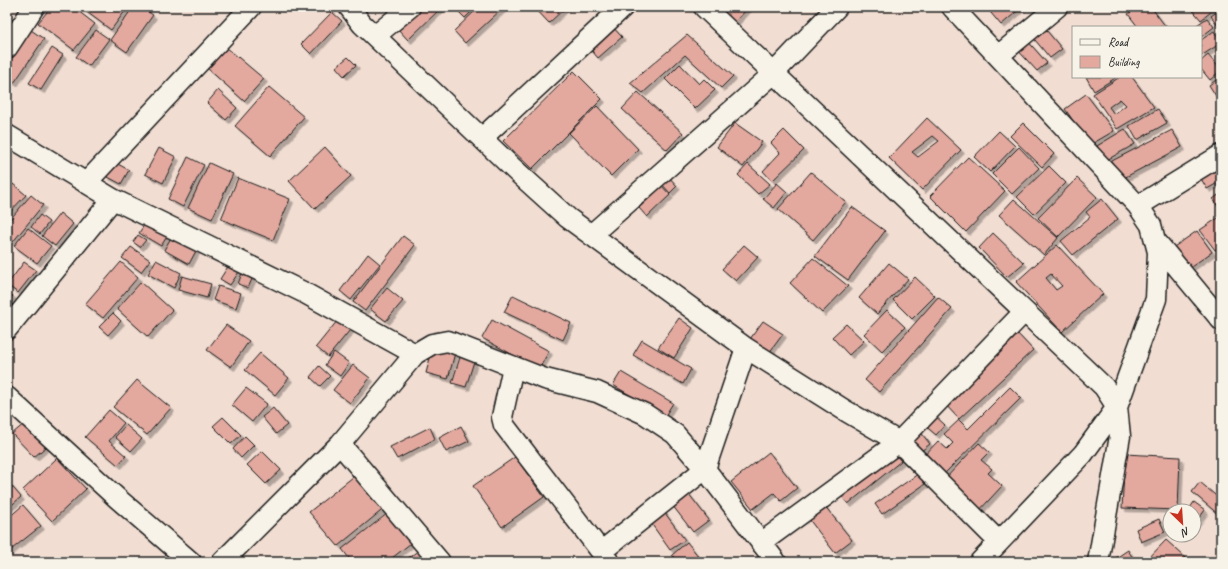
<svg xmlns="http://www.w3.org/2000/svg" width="1228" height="569" viewBox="0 0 1228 569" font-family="Caveat,sans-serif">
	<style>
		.building { fill: #e3a99f; stroke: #1c1c1c; fill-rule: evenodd; filter: url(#shadow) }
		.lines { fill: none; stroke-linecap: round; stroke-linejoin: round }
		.street-casing { stroke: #1c1c1c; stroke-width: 23 }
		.street { stroke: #f7f3e8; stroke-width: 20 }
	</style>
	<defs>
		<filter id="shadow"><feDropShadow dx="3.5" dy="3.5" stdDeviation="0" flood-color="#0004"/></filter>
	</defs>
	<rect width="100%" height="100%" fill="#f1ddd2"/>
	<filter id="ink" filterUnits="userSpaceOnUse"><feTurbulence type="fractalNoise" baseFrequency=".025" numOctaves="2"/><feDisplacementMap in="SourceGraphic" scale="8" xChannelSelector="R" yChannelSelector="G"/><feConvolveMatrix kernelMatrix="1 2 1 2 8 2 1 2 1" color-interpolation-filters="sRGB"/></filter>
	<g filter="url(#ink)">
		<!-- building -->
		<path class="building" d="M51,7H73L95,24L74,50L38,23Z
			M80,7H128L111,30Z
			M133,7H141L153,15L127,52L110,40Z
			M418,7H442L408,40L397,28Z
			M454,7H476L465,18Z
			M479,7H504L465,43L454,31Z
			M534,7H566L549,23Z
			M719,7H749L735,22Z
			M986,7H1022L1001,25Z
			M1138,7H1151L1166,27H1138L1128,14Z
			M1190,7H1217L1201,20Z
			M1221,9V30L1211,16Z
			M332,12L342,21L311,54L301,44Z
			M1207,18L1214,27L1201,37V27H1194Z
			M610,24L622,37L598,58L587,45Z
			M1042,25L1062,49L1050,58L1030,34Z
			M31,30L44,39L14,83L7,79V64Z
			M96,30L109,39L89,66L76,57Z
			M1214,31L1221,43L1201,56V40Z
			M687,35L733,76L721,88L685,55L643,93L630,83Z
			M1025,38L1047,63L1037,71L1015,47Z
			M226,47L264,79L244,101L207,68Z
			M52,48L63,55L41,90L29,83Z
			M1208,55L1221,70L1210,80L1201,69V61Z
			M348,57L356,65L344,76L336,67Z
			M680,64L699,84L704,79L715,90L695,109L665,79Z
			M574,71L602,99L532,169L503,141Z
			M1086,77H1117L1094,91Z
			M1120,77H1132L1154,107L1117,129L1093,94ZM1120,99L1126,105L1114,114L1109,107Z
			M1221,77V104L1209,85Z
			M269,87L304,117L270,156L235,126Z
			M218,90L237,108L226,120L207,103Z
			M638,92L683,133L667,150L622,109Z
			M1086,94L1114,131L1090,145L1065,109Z
			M597,106L638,149L611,176L569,133Z
			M1158,109L1167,123L1137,140L1129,126Z
			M927,118L961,150L922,190L889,158ZM933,136L939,141L918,157L912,152Z
			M735,123L762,142L743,167L717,147Z
			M1023,123L1054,154L1042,167L1010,136Z
			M1125,129L1135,144L1105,161L1097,146Z
			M784,130L804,150L772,181L763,171L780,153L771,143Z
			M1172,130L1182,147L1120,180L1110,162Z
			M999,131L1015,146L990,172L974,157Z
			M325,147L351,176L315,209L289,181Z
			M1019,147L1039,168L1012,194L992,174Z
			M159,148L176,157L163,183L145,174Z
			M188,157L204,165L183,207L168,199Z
			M968,157L1005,191L966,232L930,196Z
			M114,162L129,170L121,184L106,176Z
			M209,163L233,174L212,219L188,208Z
			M748,164L770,184L758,194L738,175Z
			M1221,165V181L1207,189L1200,177Z
			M1049,166L1066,183L1034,214L1017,197Z
			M811,172L846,202L813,240L778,209Z
			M667,175L677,186L670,193L660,182Z
			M238,178L290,199L273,240L221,219Z
			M1077,178L1097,197L1058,237L1038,218Z
			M777,183L787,192L774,208L763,199Z
			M13,184L26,195L7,215V191Z
			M662,186L670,195L647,217L639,208Z
			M1221,193V211L1213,199Z
			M31,195L43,205L12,243L7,239V223Z
			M1014,199L1058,238L1044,255L999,215Z
			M1102,199L1118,219L1073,255L1061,241L1090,217L1086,212Z
			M852,207L885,231L848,280L815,256Z
			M60,213L73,224L55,246L42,236Z
			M40,215L49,222L40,234L31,227Z
			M1221,216V246L1215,250L1200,230Z
			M146,222L168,235L161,246L139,233Z
			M28,228L51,246L37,263L14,246Z
			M1197,231L1212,252L1184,272L1168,251Z
			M993,233L1024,263L1007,277L979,248Z
			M138,235L146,240L140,247L133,242Z
			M172,236L196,251L189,264L164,250Z
			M403,236L415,245L365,311L353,302Z
			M744,245L758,257L736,281L722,269Z
			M1057,245L1103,294L1062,332L1016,282ZM1051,274L1062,286L1056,290L1046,278Z
			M131,247L150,260L141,272L122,258Z
			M368,254L380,264L351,300L340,291Z
			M813,258L848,286L822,313L790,283Z
			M156,260L181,273L174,288L148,274Z
			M24,262L36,270L18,293L7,285Z
			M121,262L138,277L103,318L85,304Z
			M889,263L908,279L877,314L859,298Z
			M229,265L239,272L230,285L220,279Z
			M242,273L253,277L248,288L238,284Z
			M182,276L211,284L207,298L178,290Z
			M915,277L935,296L912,319L893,300Z
			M141,282L172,310L148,337L117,309Z
			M218,286L241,293L236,308L213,300Z
			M387,288L403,301L386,321L370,309Z
			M7,291L13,296L7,302Z
			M513,295L571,323L563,340L504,312Z
			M938,297L952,309L879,392L865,380Z
			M887,310L905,327L882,351L864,334Z
			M113,313L121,321L108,335L99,327Z
			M342,315L354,325L328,357L316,347Z
			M679,318L693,328L674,358L658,348Z
			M492,320L549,351L539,369L482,338Z
			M763,321L783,334L769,353L750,339Z
			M846,324L864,341L849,355L832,337Z
			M226,325L249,341L231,367L207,350Z
			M1017,333L1033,350L959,419L943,402Z
			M642,340L691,369L683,384L633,355Z
			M433,347L455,353L448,379L426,373Z
			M334,352L349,363L340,376L325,365Z
			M260,353L289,378L275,395L245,370Z
			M461,354L475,358L466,387L452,383Z
			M353,365L370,378L350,403L333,390Z
			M319,366L330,376L320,386L310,377Z
			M621,372L673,403L665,416L613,385Z
			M137,380L171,408L147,435L113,407Z
			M1010,387L1021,398L940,478L921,459L938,441L947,449L953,443L944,434L959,420L968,429Z
			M246,388L267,404L252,422L232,405Z
			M273,408L287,425L276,434L262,417Z
			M109,410L124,423L109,441L126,456L118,465L85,437Z
			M932,413L945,425L936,435L922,423Z
			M223,417L241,435L231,444L213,426Z
			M25,423L47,446L34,457L12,434Z
			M126,425L142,439L131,451L115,437Z
			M461,426L469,441L446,452L439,438Z
			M430,427L435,439L397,459L390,447Z
			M918,429L930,444L915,456L903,441Z
			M245,436L254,445L241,458L233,449Z
			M979,443L989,452L981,460L992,469L988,473L1002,486L977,513L943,481Z
			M891,450L901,461L848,504L839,493Z
			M262,451L281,470L266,484L247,465Z
			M769,452L797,488L781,501L774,493L753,509L731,482Z
			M1125,454L1180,457L1178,510L1122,508Z
			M515,457L544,497L502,527L473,486Z
			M57,458L86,489L52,521L23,490Z
			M358,473L386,507L338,546L309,512Z
			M918,474L925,484L882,514L875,504Z
			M1200,482L1221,500V512L1219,515L1192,492Z
			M9,483L21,497L7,509V485Z
			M685,489L709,520L693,532L669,501Z
			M1194,502L1205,510L1194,525V511H1188Z
			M23,505L41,526L7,553V519Z
			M824,505L852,540L835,553L808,518Z
			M662,509L685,540L670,550L648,519Z
			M388,513L411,543L387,562H352L342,549Z
			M1159,519L1165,532L1141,542L1136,529Z
			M1166,540L1186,558L1182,562H1145Z
			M687,542L703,562H678L672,555Z
			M419,550L428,562H403Z
			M1128,550L1134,560L1131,562H1110Z
			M1207,557L1213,562H1202Z
			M71,558L74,562H65Z"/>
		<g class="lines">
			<defs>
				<path id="street" d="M349,7L362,24L516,171L568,218L746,348L846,411L899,442L999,542
					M704,7L1104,387L1117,407L1120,436L1098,562
					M952,7L1138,206L1151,225L1158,252L1156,299L1117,407L1083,454L980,562
					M375,36L410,7
					M7,48L34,7
					M998,56L1057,7
					M7,135L113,199L303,292L415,354
					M482,138L623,7
					M86,183L251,7
					M1138,206L1221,155
					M591,235L773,74L837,7
					M1155,240L1221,320
					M7,329L113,199
					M513,367L502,417L504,425L609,562
					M7,397L117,498L191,562
					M340,444L440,562
					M761,543L899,442L1024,312
					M602,551L705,469L746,348
					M222,562L340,444L415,354L432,344L448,341L545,379L597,392L645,414L675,434L705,469L776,562"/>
			</defs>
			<!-- street casing -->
			<use href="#street" class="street-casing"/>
			<!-- street -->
			<use href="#street" class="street"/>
		</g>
	</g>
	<!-- margin -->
	<rect width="1228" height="569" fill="none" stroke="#f7f3e8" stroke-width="24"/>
	<rect x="12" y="12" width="1204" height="545" fill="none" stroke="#1c1c1c" stroke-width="1.5" filter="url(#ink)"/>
	<!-- legend -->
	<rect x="1072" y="26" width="130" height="52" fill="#f7f3e8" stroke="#9f9d96"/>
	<rect x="1080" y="39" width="20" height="6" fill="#f7f3e8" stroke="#9f9d96"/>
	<text x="1108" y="46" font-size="12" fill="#1c1c1c">Road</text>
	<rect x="1080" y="56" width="20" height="12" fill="#e3a99f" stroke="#9f9d96"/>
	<text x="1108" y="66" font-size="12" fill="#1c1c1c">Building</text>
	<!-- north arrow -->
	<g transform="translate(1182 523) rotate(155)"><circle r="19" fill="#f7f3e8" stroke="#9f9d96"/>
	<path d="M0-3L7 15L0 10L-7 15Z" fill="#c8321e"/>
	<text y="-6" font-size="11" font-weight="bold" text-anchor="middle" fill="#1c1c1c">N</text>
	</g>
</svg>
